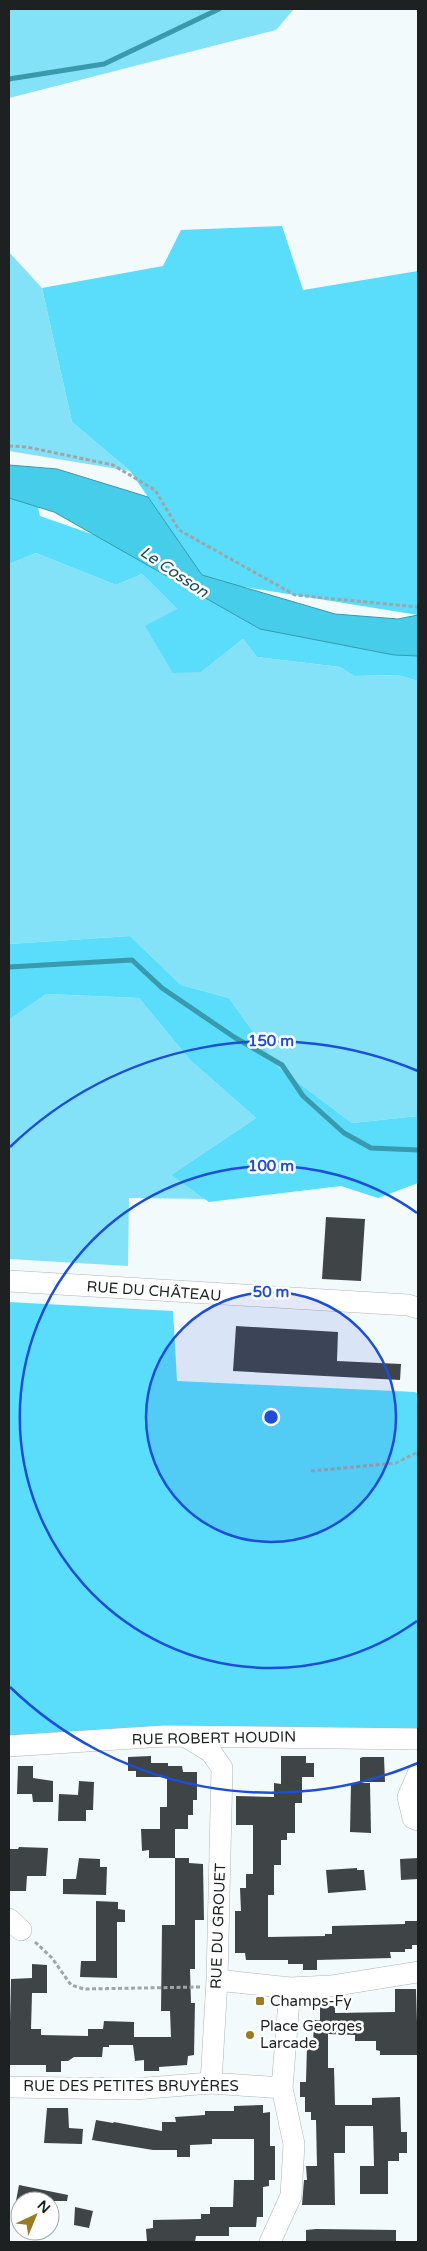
<svg xmlns="http://www.w3.org/2000/svg" width="427" height="2251" viewBox="0 0 427 2251" font-family="'Varela Round',sans-serif">
	<style>
		.green { fill: #84e2f8 }
		.forest { fill: #59ddfa }
		.water { fill: #45cde9; stroke: #3999ad }
		.lines { fill: none; stroke-linecap: round; stroke-linejoin: round }
		.stream { stroke: #3999ad; stroke-width: 5 }
		.building { fill: #3f4546 }
		.minor-casing { stroke: #afb5b7; stroke-width: 22 }
		.path { stroke: #a0a5a7; stroke-width: 3; stroke-dasharray: 4 2.5; stroke-linecap: butt }
		.minor { stroke: #fff; stroke-width: 21 }
		.ring { fill: none; stroke: #1d4ed8; stroke-width: 2.5 }
		.poi-dot { fill: #9a7a23; stroke: #fff; stroke-width: 2 }
		.labels { text-anchor: middle; dominant-baseline: central; stroke-width: 5; stroke-linejoin: round; paint-order: stroke }
		.street-label { font-size: 15px; fill: #1e2122; stroke: #fff }
		.poi-label { font-size: 15px; fill: #1e2122; stroke: #fff; text-anchor: start }
		.water-label { font-size: 16px; font-style: italic; fill: #17505c; stroke: #fff }
		.centre { fill: #1d4ed8; stroke: #fff; stroke-width: 2.5 }
		.ring-label { font-size: 15px; text-anchor: middle; font-weight: bold; fill: #1d4ed8; stroke: #fff; stroke-width: 5; stroke-linejoin: round; paint-order: stroke }
	</style>
	<rect width="100%" height="100%" fill="#f3fafc"/>
	<!-- green -->
	<path class="green" d="M9,9H294L276,30L9,98Z
		M9,252L42,288L72,422L130,471L9,451Z
		M36,553L116,585L142,574L177,609L201,672L243,639L257,657L340,667L354,676L398,675L418,681V1116L352,1123L279,1068L229,998L181,985L130,936L9,944V564Z
		M46,994L139,998L190,1060L256,1118L171,1175L206,1199L129,1198L128,1266L9,1259V1020Z"/>
	<!-- forest -->
	<path class="forest" d="M282,226L303,290L418,271V615L238,586L202,575L130,471L72,422L42,288L163,266L181,230Z
		M9,493L35,495L40,516L126,546L260,629L418,643V681L398,675L354,676L340,667L257,657L243,639L201,672L173,673L145,626L177,609L142,574L116,585L36,553L9,564Z
		M130,936L181,985L229,998L279,1068L352,1123L418,1116V1183L378,1198L341,1186L209,1202L171,1175L256,1118L190,1060L139,998L46,994L9,1020V944Z
		M9,1302L173,1311L177,1381L415,1392L418,1394V1740L9,1751Z"/>
	<!-- water -->
	<path class="water" d="M9,465L57,469L148,497L202,575L335,614L398,619L418,615V656L394,655L260,629L54,512L9,498Z"/>
	<g class="lines">
		<!-- stream -->
		<path class="stream" d="M9,79L104,64L219,9
			M9,967L132,960L162,988L234,1037L282,1065L303,1096L344,1133L371,1148L418,1150"/>
	</g>
	<!-- building -->
	<path class="building" d="M326,1217L365,1219L361,1281L322,1279Z
		M236,1326L338,1332L337,1361L401,1364L400,1380L233,1371Z
		M151,1756V1763H168V1766H182L183,1772H197V1800H193V1815H188V1829H175V1858H149V1850L142,1851L141,1829H160V1807H167V1777H136V1771H128V1757Z
		M281,1756H306V1763H314V1777H302V1803H295V1833H287V1840H281V1865H274V1895H268V1937L325,1936V1934H332V1926L405,1924V1921H418V1945H412V1949H405V1952H390L391,1958L317,1960V1970H303V1964H288V1960H246L245,1953H235V1911H241L240,1888H246V1874H253V1825H236V1796L274,1797V1783L281,1784Z
		M363,1757H384L385,1782H360V1758Z
		M18,1766H33V1778L53,1781V1802H33L32,1794H17Z
		M79,1781L94,1782L93,1810H86V1821H58L59,1794L78,1795Z
		M351,1783H370L371,1833L350,1832Z
		M19,1847L48,1848L46,1876H27L26,1891H9V1849H18Z
		M79,1858L100,1859V1867H107L106,1895L63,1894V1879H76Z
		M175,1858H189V1863L203,1864L204,1920H195V1969H190L191,2003H195L194,2055L188,2056L187,2065L159,2067V2071H144V2060L135,2061L133,2045H109V2047H103L102,2057H74L68,2061H61V2072H46V2065H9L11,1979L32,1978V1964L47,1965V1993H32L31,2029H41V2035L88,2036V2029H103L104,2021L134,2022V2037H171L170,2011H161L162,1925H175Z
		M418,1858V1879L401,1880L400,1859Z
		M357,1868V1870H364L366,1890L328,1893L326,1870Z
		M96,1901L118,1902V1909L125,1910V1922H117V1978L80,1977L81,1961H96Z
		M395,1989H416L418,2055H380V2051L376,2050V2041H355V2035L328,2034V2068H334L335,2105H372V2098L400,2097L401,2132H407V2153H399V2161H388V2194H360V2166H374L373,2126H345V2153H334L335,2205H302L304,2180H307L306,2166H317L316,2120H311V2112H305V2097H300V2082H306L307,2045H313L314,2020H320V2006H335V2013L395,2012Z
		M263,2105V2113L270,2112V2146H275V2180H269V2186L263,2187V2217H257L256,2227H229V2236H196L195,2242H147L146,2229L153,2228V2220L201,2219V2214H210V2207H233L234,2180H254V2139H212V2144L190,2145V2157H177V2150H153L92,2140L96,2120L113,2123L114,2122L162,2131V2122H176L175,2117L205,2115V2111H234V2106Z
		M47,2108H68L69,2128L83,2129L82,2144L44,2143Z
		M19,2185L68,2195L67,2201H16Z
		M75,2207L93,2211L89,2228L74,2225Z
		M316,2229L396,2230V2242H306V2230Z"/>
	<g class="lines">
		<defs>
			<path id="minor" d="M9,1281L408,1305L418,1308
				M188,1738L211,1752L222,1768L217,1980L211,2083
				M9,1746L165,1736L418,1739
				M418,1774L408,1797L413,1818L418,1820
				M9,1919L21,1930
				M217,1980L290,1988L331,1986L418,1972
				M9,2087L134,2089L211,2083L282,2088
				M270,2242L291,2196L294,2144L282,2088L290,1988"/>
		</defs>
		<!-- minor casing -->
		<use href="#minor" class="minor-casing"/>
		<!-- path -->
		<path class="path" d="M9,446L27,447L113,465L155,490L179,530L295,595L418,607
			M311,1471L396,1463L418,1452
			M35,1942L52,1958L71,1985L84,1989L200,1987"/>
		<!-- minor -->
		<use href="#minor" class="minor"/>
	</g>
	<!-- distance rings -->
	<circle cx="271" cy="1417" r="125" fill="#1d4ed8" fill-opacity=".12"/>
	<g class="ring">
		<circle cx="271" cy="1417" r="125"/>
		<path d="M417 1621A251 251 0 1 1 417 1213"/>
		<path d="M418 1763A376 376 0 0 1 10 1687M10 1147A376 376 0 0 1 418 1071"/>
	</g>
	<!-- markers -->
	<g class="poi-dot">
		<rect x="255" y="1996" width="10" height="10" rx="2.5"/>
		<circle cx="250" cy="2035" r="5"/>
	</g>
	<g class="labels">
		<!-- street labels -->
		<g class="street-label">
			<text transform="translate(154 1291) rotate(4)">RUE DU CHÂTEAU</text>
			<text transform="translate(214 1738) rotate(-1)">RUE ROBERT HOUDIN</text>
			<text transform="translate(218 1926) rotate(-88)">RUE DU GROUET</text>
			<text x="131" y="2086">RUE DES PETITES BRUYÈRES</text>
		</g>
		<!-- poi labels -->
		<g class="poi-label">
			<text x="270" y="2001">Champs-Fy</text>
			<text x="260" y="2026">Place Georges<tspan x="260" dy="17">Larcade</tspan></text>
		</g>
		<!-- water labels -->
		<g class="water-label">
			<text transform="translate(174 572) rotate(34)">Le Cosson</text>
		</g>
	</g>
	<circle cx="271" cy="1417" r="8" class="centre"/>
	<g class="ring-label">
		<text x="271" y="1046">150 m</text>
		<text x="271" y="1171">100 m</text>
		<text x="271" y="1297">50 m</text>
	</g>
	<!-- border -->
	<rect width="427" height="2251" fill="none" stroke="#1e2122" stroke-width="20"/>
	<!-- north arrow -->
	<g transform="translate(35 2216) rotate(44)"><circle r="24" fill="#ffffff" stroke="#a5a6a7"/>
	<path d="M0-4L9 19L0 12L-9 19Z" fill="#9a7a23"/>
	<text y="-8" font-size="14" font-weight="bold" text-anchor="middle" fill="#1e2122">N</text>
	</g>
</svg>
